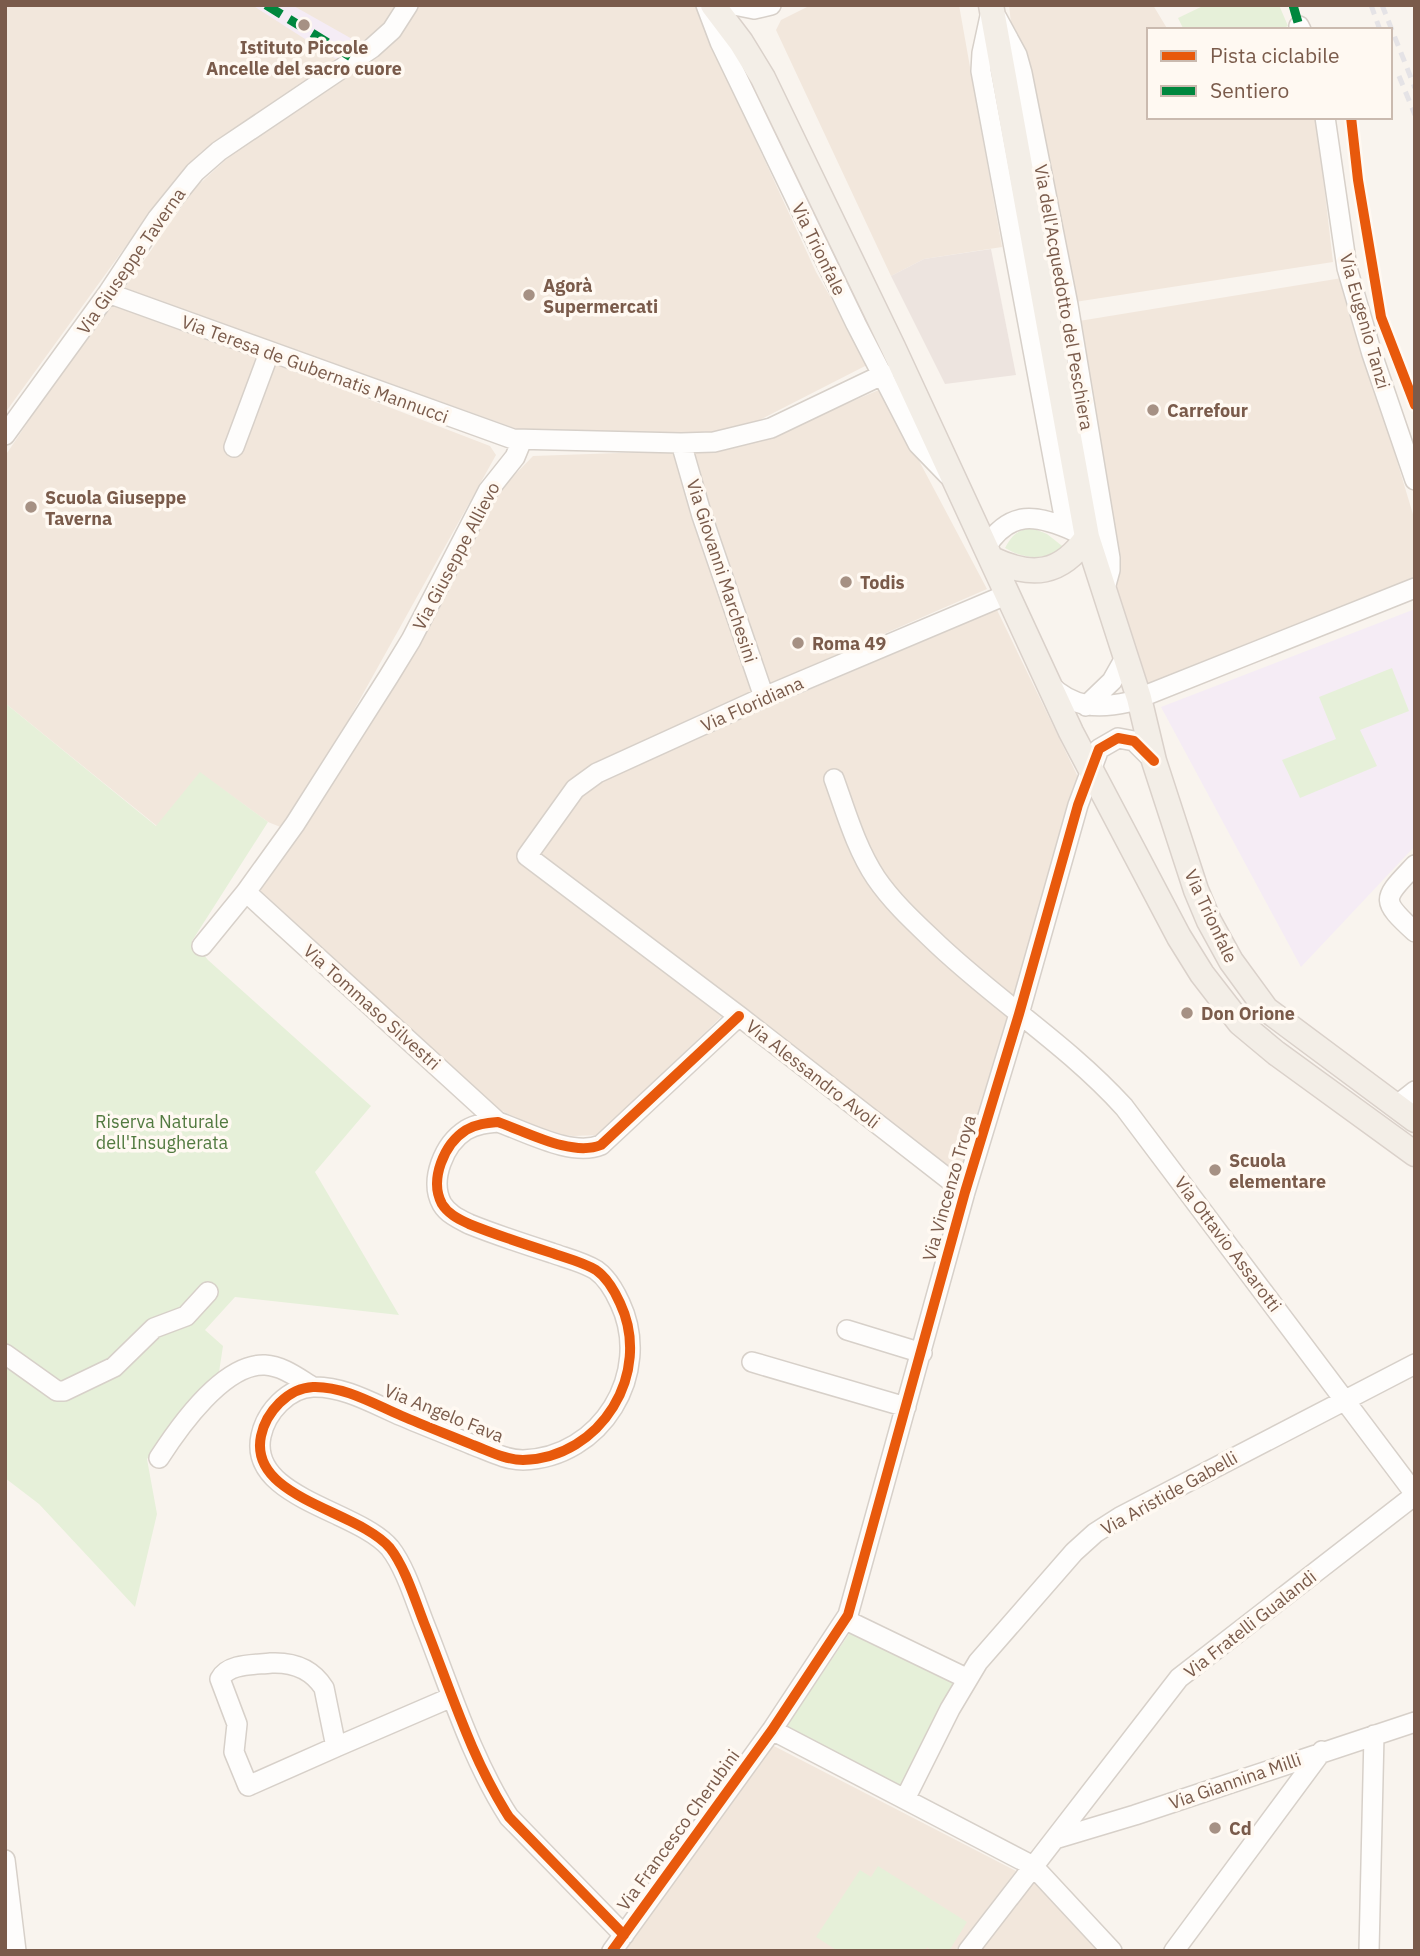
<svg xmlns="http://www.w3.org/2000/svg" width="1420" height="1956" viewBox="0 0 1420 1956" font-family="'IBM Plex Sans',sans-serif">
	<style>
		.residential { fill: #f2e7dc }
		.industrial { fill: #ede4df }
		.education { fill: #f5ecf5 }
		.green { fill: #e6f0d9 }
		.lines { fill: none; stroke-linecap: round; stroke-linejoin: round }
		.minor-casing { stroke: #d7d0c9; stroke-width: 22 }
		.major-casing { stroke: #dad1ca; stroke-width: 27 }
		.minor { stroke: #fefdfc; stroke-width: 19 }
		.major { stroke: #f3eee7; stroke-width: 24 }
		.rail { stroke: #e5e3e6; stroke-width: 5; stroke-dasharray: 10 7; stroke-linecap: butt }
		.quiet { stroke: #00873e; stroke-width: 9; stroke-dasharray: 18 9; stroke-linecap: butt }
		.cycleway-casing { stroke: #fff9f2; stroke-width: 15 }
		.cycleway { stroke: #e8590c; stroke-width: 10 }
		.poi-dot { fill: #a69184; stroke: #fff9f2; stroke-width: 2.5 }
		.labels { text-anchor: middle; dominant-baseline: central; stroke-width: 7; stroke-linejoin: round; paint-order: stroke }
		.poi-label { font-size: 18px; font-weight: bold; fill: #7a5b4b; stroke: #fff9f2; text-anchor: start }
		.street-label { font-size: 18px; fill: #7a5b4b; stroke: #fff9f2 }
		.park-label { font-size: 18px; fill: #527a40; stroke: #fff9f2 }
	</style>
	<rect width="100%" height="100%" fill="#f9f4ee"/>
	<!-- residential -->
	<path class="residential" d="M5,5H399L386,26L330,68L201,152L165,192L5,413Z
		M419,5H694L703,15L724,72L816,272L869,364L748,426L705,433L523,431L124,289L194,189L244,143L385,48L405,29Z
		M811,5H959L1002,247L924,259L891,276L776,30L781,20Z
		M1009,5H1153L1168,30H1149V117H1316L1333,262L1062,304L1020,105Z
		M1342,278L1415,521V579L1146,685L1112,590L1119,575L1079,321Z
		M110,300L490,446L496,455L320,771L283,828L268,822L200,773L157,826L5,703V456Z
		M881,389L987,589L698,715L578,775L519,858L723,1015L599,1135L573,1136L545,1132L494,1107L259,889L360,737L501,489L533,456L676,451L764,439Z
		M997,610L1078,777L1011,1020L962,1179L538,853L586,785Z
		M772,1745L1016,1871L955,1951H622Z
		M1032,1879L1098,1951H978Z"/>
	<!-- industrial -->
	<path class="industrial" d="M991,249L1016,375L945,384L891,276L924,259Z"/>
	<!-- education -->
	<path class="education" d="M252,5H292L361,44L347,66Z
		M1415,609V846L1301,967L1161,707Z"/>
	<!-- green -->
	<path class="green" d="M1205,5H1279L1288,26L1279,30H1184L1178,18Z
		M1032,528L1047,534L1066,549C1042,559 1028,561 1005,548C1012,535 1017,530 1032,528Z
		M1392,668L1409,711L1360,730L1377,766L1300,798L1282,760L1336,739L1319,697Z
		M5,703L156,826L200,772L268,822L192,941L208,960L371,1106L315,1172L399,1315L235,1297L205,1330L223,1346L219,1372L147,1459L157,1514L135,1607L39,1504L5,1478Z
		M851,1631L957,1685L902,1789L784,1730Z
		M878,1866L967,1922L949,1951H932L927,1947L925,1951H838L816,1937L860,1870L871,1877Z"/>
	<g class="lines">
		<defs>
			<path id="minor" d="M706,5L720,42L856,324L918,444L948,475
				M734,5L754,9L771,5
				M990,16L982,53L981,71L1066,527
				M997,18L1017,55L1022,73L1068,305L1110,558V570L1104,592
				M1299,26L1301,30
				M1325,117L1347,268L1372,354L1415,480
				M108,293L513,439L681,443L714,442L771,428L884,374
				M5,435L108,293L157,219L195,172L219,151L372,48L392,30L408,5
				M681,443L702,516L764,697
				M234,447L269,353
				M986,547C1010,510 1036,514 1074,531
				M1049,684C1073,708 1098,709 1129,702L1415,588
				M1086,706L1112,681L1125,658
				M834,779C846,812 856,848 876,878C891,900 911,919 930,937C991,997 1066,1043 1124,1107L1415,1494
				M1415,865C1383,899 1379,899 1415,932
				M246,892L498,1122
				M202,946L246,892L295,824L389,676L411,640L488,491L515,457L522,440
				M1396,1106L1415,1091
				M965,1192L739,1016L527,856L575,789L597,773L764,697L1008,594
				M847,1330L922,1353
				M5,1354L57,1391H64L114,1367L154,1328L186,1316L208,1292
				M752,1362L906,1407
				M159,1458C179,1427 224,1363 265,1365C283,1366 298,1378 313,1387
				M846,1620L966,1678
				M271,1663C293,1662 312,1669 324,1688L336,1747L248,1786L234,1752L237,1724L220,1679C228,1663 255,1665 271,1663Z
				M772,1730L1033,1866L1112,1951
				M336,1747L452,1697
				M905,1799L950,1709L978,1662L1074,1552L1095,1533L1120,1517L1415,1364
				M1055,1839L1135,1815L1415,1722
				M5,1860L16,1951
				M624,1935L509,1817C471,1758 450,1688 424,1623C415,1600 405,1567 390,1548C358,1510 248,1498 261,1436C266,1412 288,1388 313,1387C344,1386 374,1404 402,1416C425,1426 449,1435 473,1445C489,1451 506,1460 523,1460C601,1458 653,1373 620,1303C615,1292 606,1277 596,1270C583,1262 566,1258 552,1253C524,1244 496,1235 469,1224C459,1219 448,1214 442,1204C429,1180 444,1144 466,1130C476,1124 487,1123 498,1122C527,1132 572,1157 601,1145L739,1016
				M612,1951L772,1730L848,1615L965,1192L1019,1014L1078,805L1099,749L1118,738L1134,741L1153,760
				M968,1951L1179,1678L1415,1495
				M1174,1951L1322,1751
				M1369,1951L1374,1735"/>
			<path id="major" d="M713,5L741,42L763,78L893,347L1071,732L1179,937L1202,974L1240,1023L1276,1053L1415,1154
				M991,5L1087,537L1139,698L1154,761L1196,890L1209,921L1231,961L1266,1009L1415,1120
				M992,559C1032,578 1061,575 1087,537"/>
		</defs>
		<!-- minor casing -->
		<use href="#minor" class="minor-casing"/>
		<!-- major casing -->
		<use href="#major" class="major-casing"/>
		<!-- minor -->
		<use href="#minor" class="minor"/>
		<!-- major -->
		<use href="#major" class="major"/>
		<!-- rail -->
		<path class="rail" d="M1371,5L1380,30
			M1382,5L1415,88
			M1399,76L1415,115"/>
		<!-- quiet -->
		<path class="quiet" d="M266,5L356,60
			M1293,5L1299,26"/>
		<defs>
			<path id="cycleway" d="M1351,117L1358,180L1381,317L1415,405
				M624,1935L509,1817C471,1758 450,1688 424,1623C415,1600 405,1567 390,1548C358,1510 248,1498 261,1436C266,1412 288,1388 313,1387C344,1386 374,1404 402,1416C425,1426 449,1435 473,1445C489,1451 506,1460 523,1460C601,1458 653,1373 620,1303C615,1292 606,1277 596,1270C583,1262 566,1258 552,1253C524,1244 496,1235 469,1224C459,1219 448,1214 442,1204C429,1180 444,1144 466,1130C476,1124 487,1123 498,1122C527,1132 572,1157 601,1145L739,1016
				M612,1951L772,1730L848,1615L965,1192L1019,1014L1078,805L1099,749L1118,738L1134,741L1154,761"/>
		</defs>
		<!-- cycleway casing -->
		<use href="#cycleway" class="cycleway-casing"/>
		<!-- cycleway -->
		<use href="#cycleway" class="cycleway"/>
	</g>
	<!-- markers -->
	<g class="poi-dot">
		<circle cx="304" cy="25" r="7"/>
		<circle cx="529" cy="295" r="7"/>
		<circle cx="1153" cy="410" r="7"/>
		<circle cx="31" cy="507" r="7"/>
		<circle cx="846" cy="582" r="7"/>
		<circle cx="798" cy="643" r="7"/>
		<circle cx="1187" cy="1013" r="7"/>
		<circle cx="1215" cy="1170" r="7"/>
		<circle cx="1215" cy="1828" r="7"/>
	</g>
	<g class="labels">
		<!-- poi labels -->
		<g class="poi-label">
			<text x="304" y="47" text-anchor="middle">Istituto Piccole<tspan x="304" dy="21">Ancelle del sacro cuore</tspan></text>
			<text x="543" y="285">Agorà<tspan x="543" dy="21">Supermercati</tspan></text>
			<text x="1167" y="410">Carrefour</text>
			<text x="45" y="497">Scuola Giuseppe<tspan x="45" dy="21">Taverna</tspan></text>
			<text x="860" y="582">Todis</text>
			<text x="812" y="643">Roma 49</text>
			<text x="1201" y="1013">Don Orione</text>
			<text x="1229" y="1160">Scuola<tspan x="1229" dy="21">elementare</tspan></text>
			<text x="1229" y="1828">Cd</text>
		</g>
		<!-- street labels -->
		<g class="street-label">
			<text transform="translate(819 249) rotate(64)">Via Trionfale</text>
			<text transform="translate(131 261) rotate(-55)">Via Giuseppe Taverna</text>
			<text transform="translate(1064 297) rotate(80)">Via dell'Acquedotto del Peschiera</text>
			<text transform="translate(1365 321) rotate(74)">Via Eugenio Tanzi</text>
			<text transform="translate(315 369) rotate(20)">Via Teresa de Gubernatis Mannucci</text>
			<text transform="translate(456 556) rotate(-62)">Via Giuseppe Allievo</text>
			<text transform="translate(722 571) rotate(72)">Via Giovanni Marchesini</text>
			<text transform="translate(752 704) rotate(-24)">Via Floridiana</text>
			<text transform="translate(1211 916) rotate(65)">Via Trionfale</text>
			<text transform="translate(372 1007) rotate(42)">Via Tommaso Silvestri</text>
			<text transform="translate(813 1074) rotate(38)">Via Alessandro Avoli</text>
			<text transform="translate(949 1188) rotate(-74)">Via Vincenzo Troya</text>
			<text transform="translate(1228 1244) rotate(53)">Via Ottavio Assarotti</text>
			<text transform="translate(444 1413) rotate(22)">Via Angelo Fava</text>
			<text transform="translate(1169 1493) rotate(-29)">Via Aristide Gabelli</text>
			<text transform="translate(1250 1624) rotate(-38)">Via Fratelli Gualandi</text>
			<text transform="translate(1235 1781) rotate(-19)">Via Giannina Milli</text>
			<text transform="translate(678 1830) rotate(-54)">Via Francesco Cherubini</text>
		</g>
		<!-- park labels -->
		<g class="park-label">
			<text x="162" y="1121">Riserva Naturale<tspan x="162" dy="21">dell'Insugherata</tspan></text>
		</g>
	</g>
	<!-- border -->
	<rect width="1420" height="1956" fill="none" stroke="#7a5b4b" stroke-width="14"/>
	<!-- legend -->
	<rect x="1147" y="28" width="245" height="91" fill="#fff9f2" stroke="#cabaaf" stroke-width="2"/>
	<rect x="1161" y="51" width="35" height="10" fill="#e8590c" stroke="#cabaaf" stroke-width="2"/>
	<text x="1210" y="63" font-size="21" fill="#7a5b4b">Pista ciclabile</text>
	<rect x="1161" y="86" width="35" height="10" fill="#00873e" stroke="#cabaaf" stroke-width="2"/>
	<text x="1210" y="98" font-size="21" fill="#7a5b4b">Sentiero</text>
</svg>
